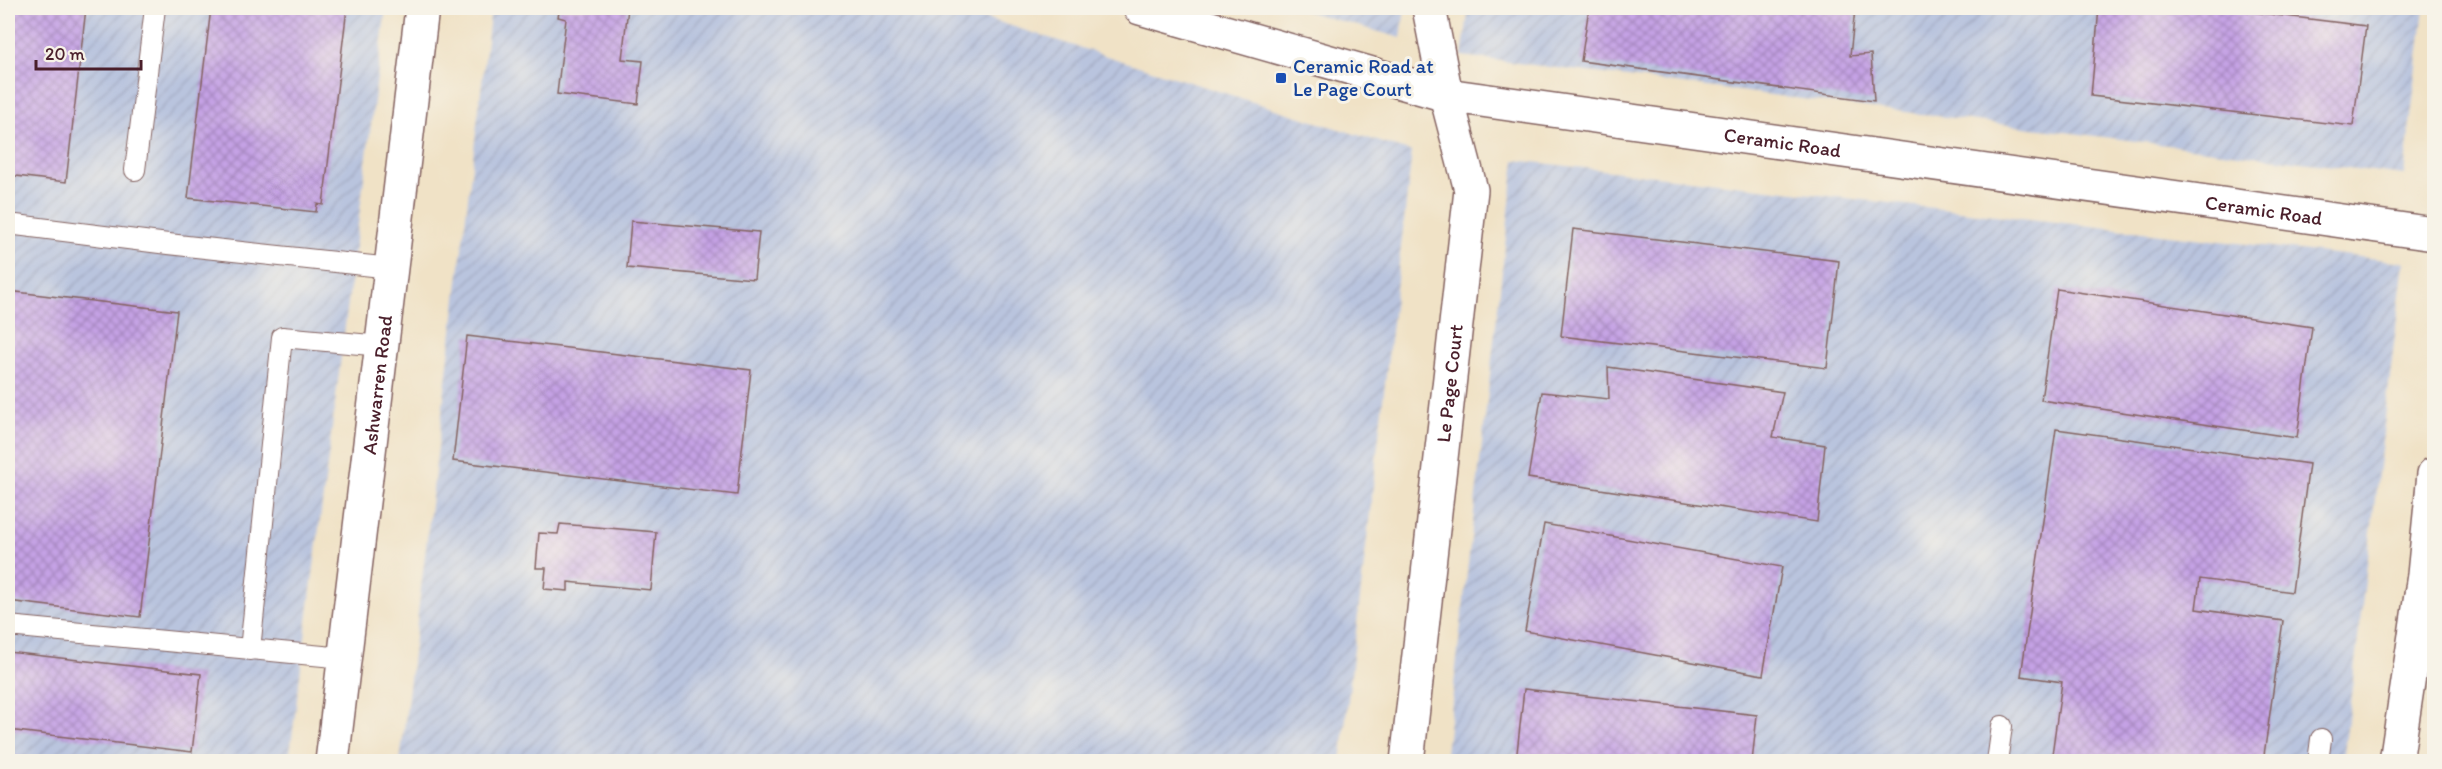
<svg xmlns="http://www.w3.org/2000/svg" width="2442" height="769" viewBox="0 0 2442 769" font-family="Itim,sans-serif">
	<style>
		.industrial { fill: url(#industrial-furrows) }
		.building { fill: url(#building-cross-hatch) }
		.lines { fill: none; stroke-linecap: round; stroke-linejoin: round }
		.service-casing { stroke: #846361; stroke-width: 22 }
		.minor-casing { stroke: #846361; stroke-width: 36 }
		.service { stroke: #fff; stroke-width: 20 }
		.minor { stroke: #fff; stroke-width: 33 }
		.transit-dot { fill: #1a4fb4; stroke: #f7f3e8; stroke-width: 2 }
		.labels { text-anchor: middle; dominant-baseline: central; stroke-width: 6; stroke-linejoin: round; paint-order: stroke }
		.transit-label { font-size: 20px; fill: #164399; stroke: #f7f3e8; text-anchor: start }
		.street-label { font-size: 20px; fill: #4a1f2b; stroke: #f7f3e8 }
	</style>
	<defs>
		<pattern id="industrial-furrows" width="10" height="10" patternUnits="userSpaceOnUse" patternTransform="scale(1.5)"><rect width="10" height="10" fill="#b9c4de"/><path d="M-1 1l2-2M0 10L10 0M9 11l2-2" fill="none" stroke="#a1a8bf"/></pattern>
		<pattern id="building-cross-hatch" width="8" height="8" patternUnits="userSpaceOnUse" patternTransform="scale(1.5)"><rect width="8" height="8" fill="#c5a2e5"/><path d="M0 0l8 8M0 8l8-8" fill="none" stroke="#a283ba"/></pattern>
	</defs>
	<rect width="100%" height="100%" fill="#f7f3e8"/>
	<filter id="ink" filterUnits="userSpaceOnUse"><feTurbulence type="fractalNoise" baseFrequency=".0167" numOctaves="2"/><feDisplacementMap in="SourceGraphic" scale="12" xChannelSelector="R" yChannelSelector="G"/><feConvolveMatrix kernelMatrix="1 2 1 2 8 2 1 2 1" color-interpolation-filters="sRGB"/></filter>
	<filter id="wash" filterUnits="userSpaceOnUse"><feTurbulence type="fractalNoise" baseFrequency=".008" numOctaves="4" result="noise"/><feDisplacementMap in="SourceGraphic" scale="24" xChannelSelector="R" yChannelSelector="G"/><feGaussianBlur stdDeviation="1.35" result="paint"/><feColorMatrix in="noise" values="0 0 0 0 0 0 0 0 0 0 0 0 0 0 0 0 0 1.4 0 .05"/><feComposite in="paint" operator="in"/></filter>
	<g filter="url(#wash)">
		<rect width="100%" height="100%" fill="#f0e2c6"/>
		<!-- industrial -->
		<path class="industrial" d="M8,8H386L289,761H8Z
			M491,8H954L1412,152L1341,761L400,762Z
			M1294,8H1405L1401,38Z
			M1469,8H2424L2404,175L1462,56Z
			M1515,160L2404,262L2343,761L1445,762Z"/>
		<g id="blocks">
			<!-- building -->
			<path class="building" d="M8,8H86L66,182L8,175Z
				M211,8H347L323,205L317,204L316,212L188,198Z
				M560,8H628L622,59L643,61L638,104L557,94L566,19L558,17Z
				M1589,8L1855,9L1850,56L1871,54L1874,101L1581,61Z
				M2099,8H2219L2366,26L2353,126L2091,96Z
				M631,221L759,232L754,279L627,268Z
				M1573,229L1839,261L1827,368L1561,336Z
				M2057,289L2312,327L2297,438L2041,400Z
				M8,291L177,311L140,617L8,601Z
				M467,336L751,370L737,495L453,461Z
				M1608,367L1783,392L1773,437L1825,445L1817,522L1528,478L1542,392L1609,399Z
				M2056,429L2309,464L2292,592L2200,579L2196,609L2283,621L2263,762H2051L2062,682L2021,676Z
				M560,524L656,532L651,590L568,582V591L544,589L546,568H536L539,533L558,534Z
				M1544,524L1782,567L1763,675L1525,631Z
				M8,652L201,674L192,752L8,730Z
				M1524,689L1757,715L1752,762H1516Z
				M8,755L48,760V762H8Z"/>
		</g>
	</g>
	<g filter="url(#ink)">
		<use href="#blocks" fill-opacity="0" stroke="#846361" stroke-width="1.5"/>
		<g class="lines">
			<defs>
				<path id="service" d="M135,170L155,8
					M8,224L168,244L391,268
					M8,626L344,658
					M250,650L282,337L382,346
					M1997,762L2002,726
					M2318,762L2321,739"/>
				<g id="minor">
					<path id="s1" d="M1140,8L1446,95L2434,234"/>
					<path id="s2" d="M332,762L422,8"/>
					<path id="s3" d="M1407,762L1471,190L1446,95L1429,8"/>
					<path d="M2396,762L2424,575L2434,474"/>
				</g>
			</defs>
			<!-- service casing -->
			<use href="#service" class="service-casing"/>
			<!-- minor casing -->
			<use href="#minor" class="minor-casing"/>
			<!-- service -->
			<use href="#service" class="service"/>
			<!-- minor -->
			<use href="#minor" class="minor"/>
		</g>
	</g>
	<!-- markers -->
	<rect class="transit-dot" x="1275" y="72" width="12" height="12" rx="3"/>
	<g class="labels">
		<!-- transit labels -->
		<g class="transit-label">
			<text x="1293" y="66">Ceramic Road at<tspan x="1293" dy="23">Le Page Court</tspan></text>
		</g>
		<!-- street labels -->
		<g class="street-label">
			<text stroke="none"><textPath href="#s1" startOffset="658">Ceramic Road</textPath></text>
			<text stroke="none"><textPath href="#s1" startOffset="1144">Ceramic Road</textPath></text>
			<text stroke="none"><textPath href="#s3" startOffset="381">Le Page Court</textPath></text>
			<text stroke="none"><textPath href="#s2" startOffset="380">Ashwarren Road</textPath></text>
		</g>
	</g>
	<!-- margin -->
	<rect width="2442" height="769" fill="none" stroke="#f7f3e8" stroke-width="30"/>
	<!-- scale -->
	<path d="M36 60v9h105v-9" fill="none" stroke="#4a1f2b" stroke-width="3"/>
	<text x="45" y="60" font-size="18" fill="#4a1f2b" stroke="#f7f3e8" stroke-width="4.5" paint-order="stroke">20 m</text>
</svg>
